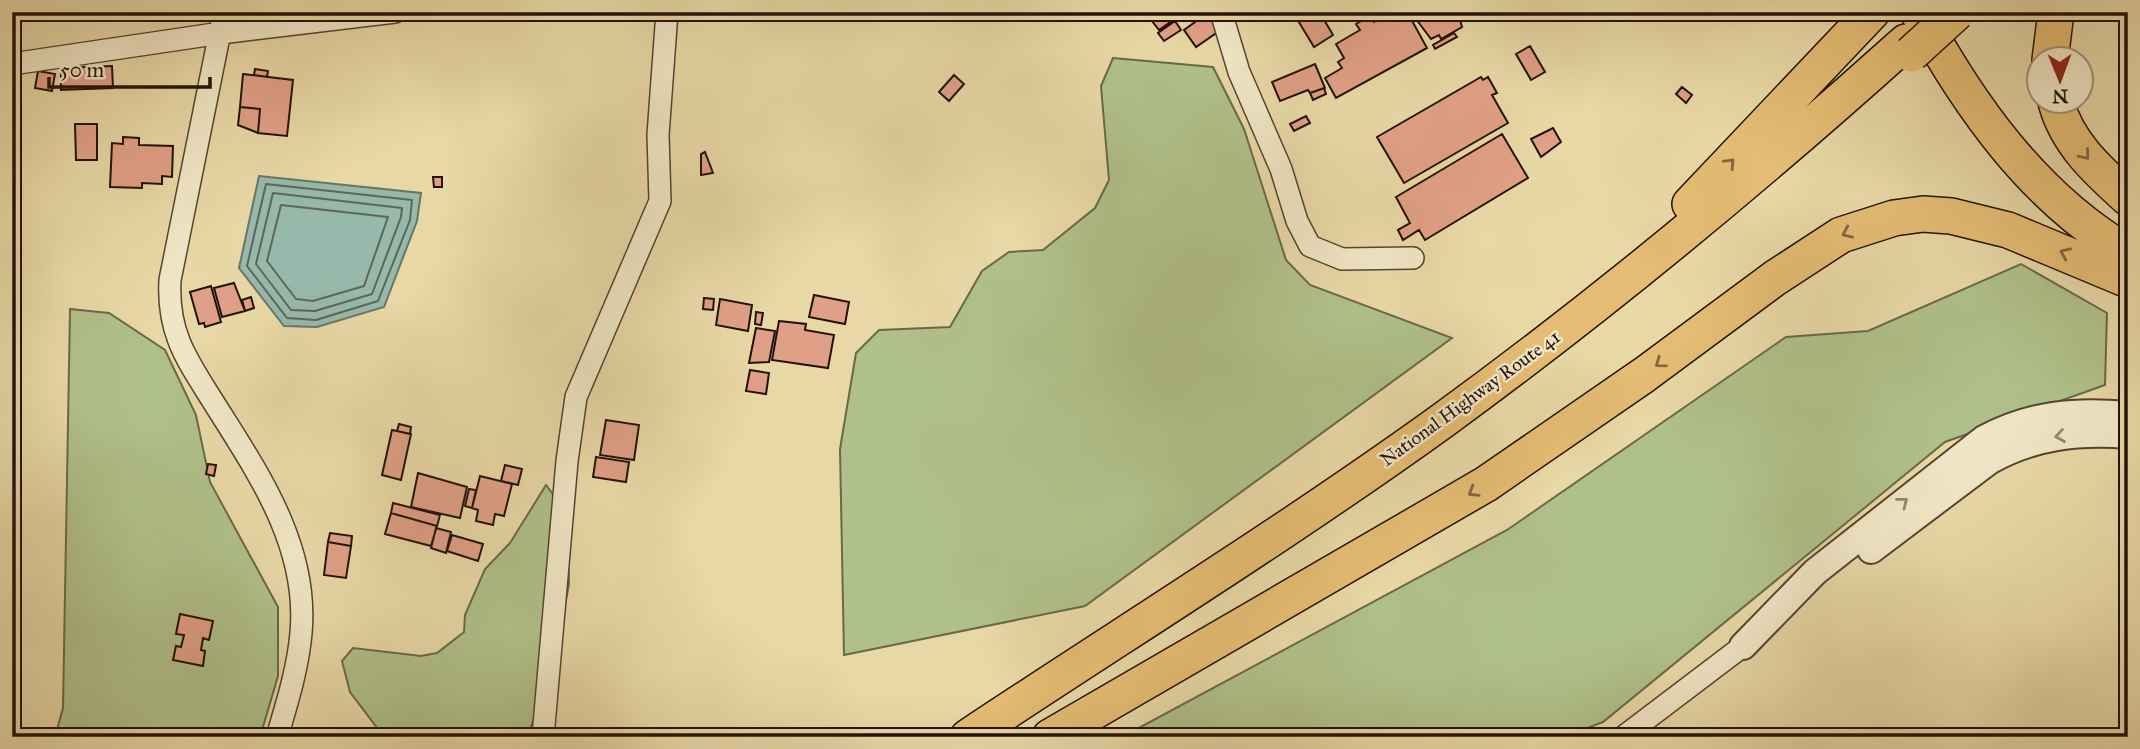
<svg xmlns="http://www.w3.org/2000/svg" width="2140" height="749" viewBox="0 0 2140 749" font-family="'IM FELL Great Primer',serif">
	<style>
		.green { fill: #b0c08a; stroke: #69694a; stroke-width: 2 }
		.water { fill: #97b9ab; stroke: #68766a; stroke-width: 2 }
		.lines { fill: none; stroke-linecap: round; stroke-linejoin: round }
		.shore { stroke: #5c665a; stroke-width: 2 }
		.building { fill: #e0a087; stroke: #221209; stroke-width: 2 }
		.minor-casing { stroke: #544430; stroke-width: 24 }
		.tertiary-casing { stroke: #544430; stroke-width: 30 }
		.trunk-casing { stroke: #221209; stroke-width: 38 }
		.minor { stroke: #f0e6c5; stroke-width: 21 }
		.tertiary { stroke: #f0e6c5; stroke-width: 26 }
		.trunk { stroke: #e4bc73; stroke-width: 35 }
		.trunk-bridge-casing { stroke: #221209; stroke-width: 38; stroke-linecap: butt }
		.trunk-bridge { stroke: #e4bc73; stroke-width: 35 }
		.oneway { stroke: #83673e }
		.oneway2 { stroke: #938770 }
		.labels { text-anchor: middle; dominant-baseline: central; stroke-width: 5; stroke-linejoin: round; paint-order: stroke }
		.street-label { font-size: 19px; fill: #221209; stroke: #f0e6c5 }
	</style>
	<rect width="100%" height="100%" fill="#e8d8a6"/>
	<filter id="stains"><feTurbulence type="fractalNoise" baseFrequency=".00286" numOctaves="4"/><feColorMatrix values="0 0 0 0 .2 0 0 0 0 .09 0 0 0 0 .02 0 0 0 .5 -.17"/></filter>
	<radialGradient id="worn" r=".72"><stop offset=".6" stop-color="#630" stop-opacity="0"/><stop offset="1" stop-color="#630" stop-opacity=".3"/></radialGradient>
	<!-- green -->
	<path class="green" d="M1113,58L1213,67L1244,129L1286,260L1310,285L1452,338L1085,606L844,655L840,449L856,353L879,330L950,327L982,271L1009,252L1043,250L1095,208L1109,180L1101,86Z
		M2021,264L2107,313L2105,385L1945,442L1603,722L1564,737H1122L1507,530L1786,337L1868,331Z
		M70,309L109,313L165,350L196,415L210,482L278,607V676L260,737H55L63,708Z
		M546,485L567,513L569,584L553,670L527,737H384L350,692L342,661L353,648L421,656L437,653L464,632L465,615L485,569L510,543Z"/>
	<!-- water -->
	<path class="water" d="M259,176L421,193L417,221L384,307L317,327L284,326L239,268Z"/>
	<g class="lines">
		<!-- shore -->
		<path class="shore" d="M266,184L412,200L410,220L378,301L316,320L287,318L247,266Z
			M273,193L402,208L401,217L372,294L315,311L291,310L256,264Z
			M281,205L388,217L364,286L313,301L296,299L267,261Z"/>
	</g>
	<!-- building -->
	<path class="building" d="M1145,12H1176L1179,16L1159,30Z
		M1209,12L1222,29L1196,47L1184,30Z
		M1298,12H1333L1323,18L1333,35L1314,47L1294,14Z
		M1391,12H1458L1462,27L1441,39L1439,35L1431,39L1413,15L1410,17L1427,48L1336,98L1325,78L1342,68L1338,62L1344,58L1336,44L1360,30L1356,24L1370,16L1374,22Z
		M1175,21L1181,30L1164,41L1158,33Z
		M1454,33L1457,37L1435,49L1433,45Z
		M1530,46L1545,72L1531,80L1516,54Z
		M1315,64L1325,88L1310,93L1308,90L1280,101L1272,82Z
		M112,66L113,88L61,90V68Z
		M255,69L268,71L267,77L254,75Z
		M38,71L55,74L52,91L35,88Z
		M243,74L293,80L287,136L258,133L260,109L240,107Z
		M954,75L964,84L949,101L939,92Z
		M1481,77L1483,80L1488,77L1497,93L1492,95L1508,123L1404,183L1377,137Z
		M1682,87L1692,95L1686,103L1676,94Z
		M1324,88L1326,94L1313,100L1310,93Z
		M240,107L260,109L258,133L238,125Z
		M1306,116L1310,123L1294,131L1290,124Z
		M75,124H97V160H76Z
		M1553,128L1561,142L1541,157L1531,139Z
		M1502,134L1528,178L1425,240L1419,230L1403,240L1398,230L1410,223L1396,197Z
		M123,137L139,138V145L173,146L172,177L162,176V184L142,183V188L110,187L112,143L123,144Z
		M705,152L713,173L701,175V154Z
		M433,177H442V187H434Z
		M234,283L245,311L222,317L214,288Z
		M211,286L221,322L205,327L204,323L199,324L190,292Z
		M814,295L849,302L845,324L809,317Z
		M251,297L254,308L245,311L242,300Z
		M704,298L714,299L713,310L703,309Z
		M720,299L752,305L748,331L716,325Z
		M756,312L763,313L761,325L755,324Z
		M779,321L806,324L805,330L834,335L828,368L772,360Z
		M756,328L775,331L769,362L749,363Z
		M750,370L769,373L766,394L746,391Z
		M606,420L639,425L634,460L600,455Z
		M399,424L411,427L410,434L397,431Z
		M392,430L411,434L401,480L382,475Z
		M596,457L629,462L626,482L593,477Z
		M208,464L216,465L214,476L206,474Z
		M505,465L522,469L518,485L501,481Z
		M418,473L467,487L460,518L411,507Z
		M480,476L512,484L504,516L495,514L493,525L476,521L478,510L472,508Z
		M469,489L476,490L472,508L465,506Z
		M393,503L440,515L437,526L391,513Z
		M391,513L437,526L431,546L385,534Z
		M436,528L451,532L446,553L431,548Z
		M330,533L352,536L351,546L328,542Z
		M452,535L483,544L478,561L447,551Z
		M328,542L351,546L346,578L324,575Z
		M180,614L213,621L209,640L203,638L201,650L205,651L203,666L173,660L176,646L181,647L184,635L176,634Z"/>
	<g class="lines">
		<defs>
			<path id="minor" d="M224,12L170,280C167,333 187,360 214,403C258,473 309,546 301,633C298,668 287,703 277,737
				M1221,12L1239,72L1281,169L1297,221L1310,246L1342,259L1413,258
				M12,64L221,33L395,12
				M543,737L567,461L576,397L660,201L658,135L667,12
				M1623,737L1743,646"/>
			<path id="tertiary" d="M1871,550L1989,461C2033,436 2078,431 2128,435
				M1743,646L1815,572L1984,439C2030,414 2076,410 2128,415"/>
			<path id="trunk" d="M1918,12C1969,106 2034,198 2128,253
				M2050,60L2056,12
				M2056,102C2067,143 2097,170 2128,198
				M1690,204L1872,12
				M968,737C1126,632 1288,532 1442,421C1604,303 1757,176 1906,42
				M1050,737L1486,484L1644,375L1775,278L1841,235L1894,218L1923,214L1951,216L2008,230L2128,280"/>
		</defs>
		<!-- minor casing -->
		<use href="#minor" class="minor-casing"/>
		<!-- tertiary casing -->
		<use href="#tertiary" class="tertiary-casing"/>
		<!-- trunk casing -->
		<use href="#trunk" class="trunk-casing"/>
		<!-- minor -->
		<use href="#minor" class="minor"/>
		<!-- tertiary -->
		<use href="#tertiary" class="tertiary"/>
		<!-- trunk -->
		<use href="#trunk" class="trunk"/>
		<defs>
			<path id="trunk-bridge" d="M1911,54L1957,12"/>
		</defs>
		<!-- trunk-bridge casing -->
		<use href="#trunk-bridge" class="trunk-bridge-casing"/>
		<!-- trunk-bridge -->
		<use href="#trunk-bridge" class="trunk-bridge"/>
	</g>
	<!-- one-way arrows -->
	<defs><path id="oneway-chevron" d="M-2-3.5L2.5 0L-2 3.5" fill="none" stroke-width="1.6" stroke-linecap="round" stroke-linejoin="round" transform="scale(1.75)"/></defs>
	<g class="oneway">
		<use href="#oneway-chevron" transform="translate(2085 155) rotate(51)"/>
		<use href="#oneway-chevron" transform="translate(1730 163) rotate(-47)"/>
		<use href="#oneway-chevron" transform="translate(1847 233) rotate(156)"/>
		<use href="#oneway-chevron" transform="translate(2065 253) rotate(-156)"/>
		<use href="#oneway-chevron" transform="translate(1660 363) rotate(144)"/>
		<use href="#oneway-chevron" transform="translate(1473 492) rotate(149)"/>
	</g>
	<g class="oneway2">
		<use href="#oneway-chevron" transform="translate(2060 436) rotate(171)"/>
		<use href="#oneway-chevron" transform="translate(1903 502) rotate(-38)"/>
	</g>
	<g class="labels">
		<!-- street labels -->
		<g class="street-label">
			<text transform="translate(1470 398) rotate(-36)">National Highway Route 41</text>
		</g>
	</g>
	<!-- margin -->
	<rect width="2140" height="749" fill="none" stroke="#e8d8a6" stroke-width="42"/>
	<rect x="14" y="14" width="2112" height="721" fill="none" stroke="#221209" stroke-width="3.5"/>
	<rect x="21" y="21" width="2098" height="707" fill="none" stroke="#221209" stroke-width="2"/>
	<!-- north arrow -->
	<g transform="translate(2060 80) rotate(179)"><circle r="33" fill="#f0e6c5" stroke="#9e917a" stroke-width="2"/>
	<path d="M0-5L12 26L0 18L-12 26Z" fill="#8f2418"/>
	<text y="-10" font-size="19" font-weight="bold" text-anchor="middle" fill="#221209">N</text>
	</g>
	<!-- scale -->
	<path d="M49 77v10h161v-10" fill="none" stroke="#221209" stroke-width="3.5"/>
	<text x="60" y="77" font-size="21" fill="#221209" stroke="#f0e6c5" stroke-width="5" paint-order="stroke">50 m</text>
	<rect width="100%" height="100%" filter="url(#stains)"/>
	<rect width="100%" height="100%" fill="url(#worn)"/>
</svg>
